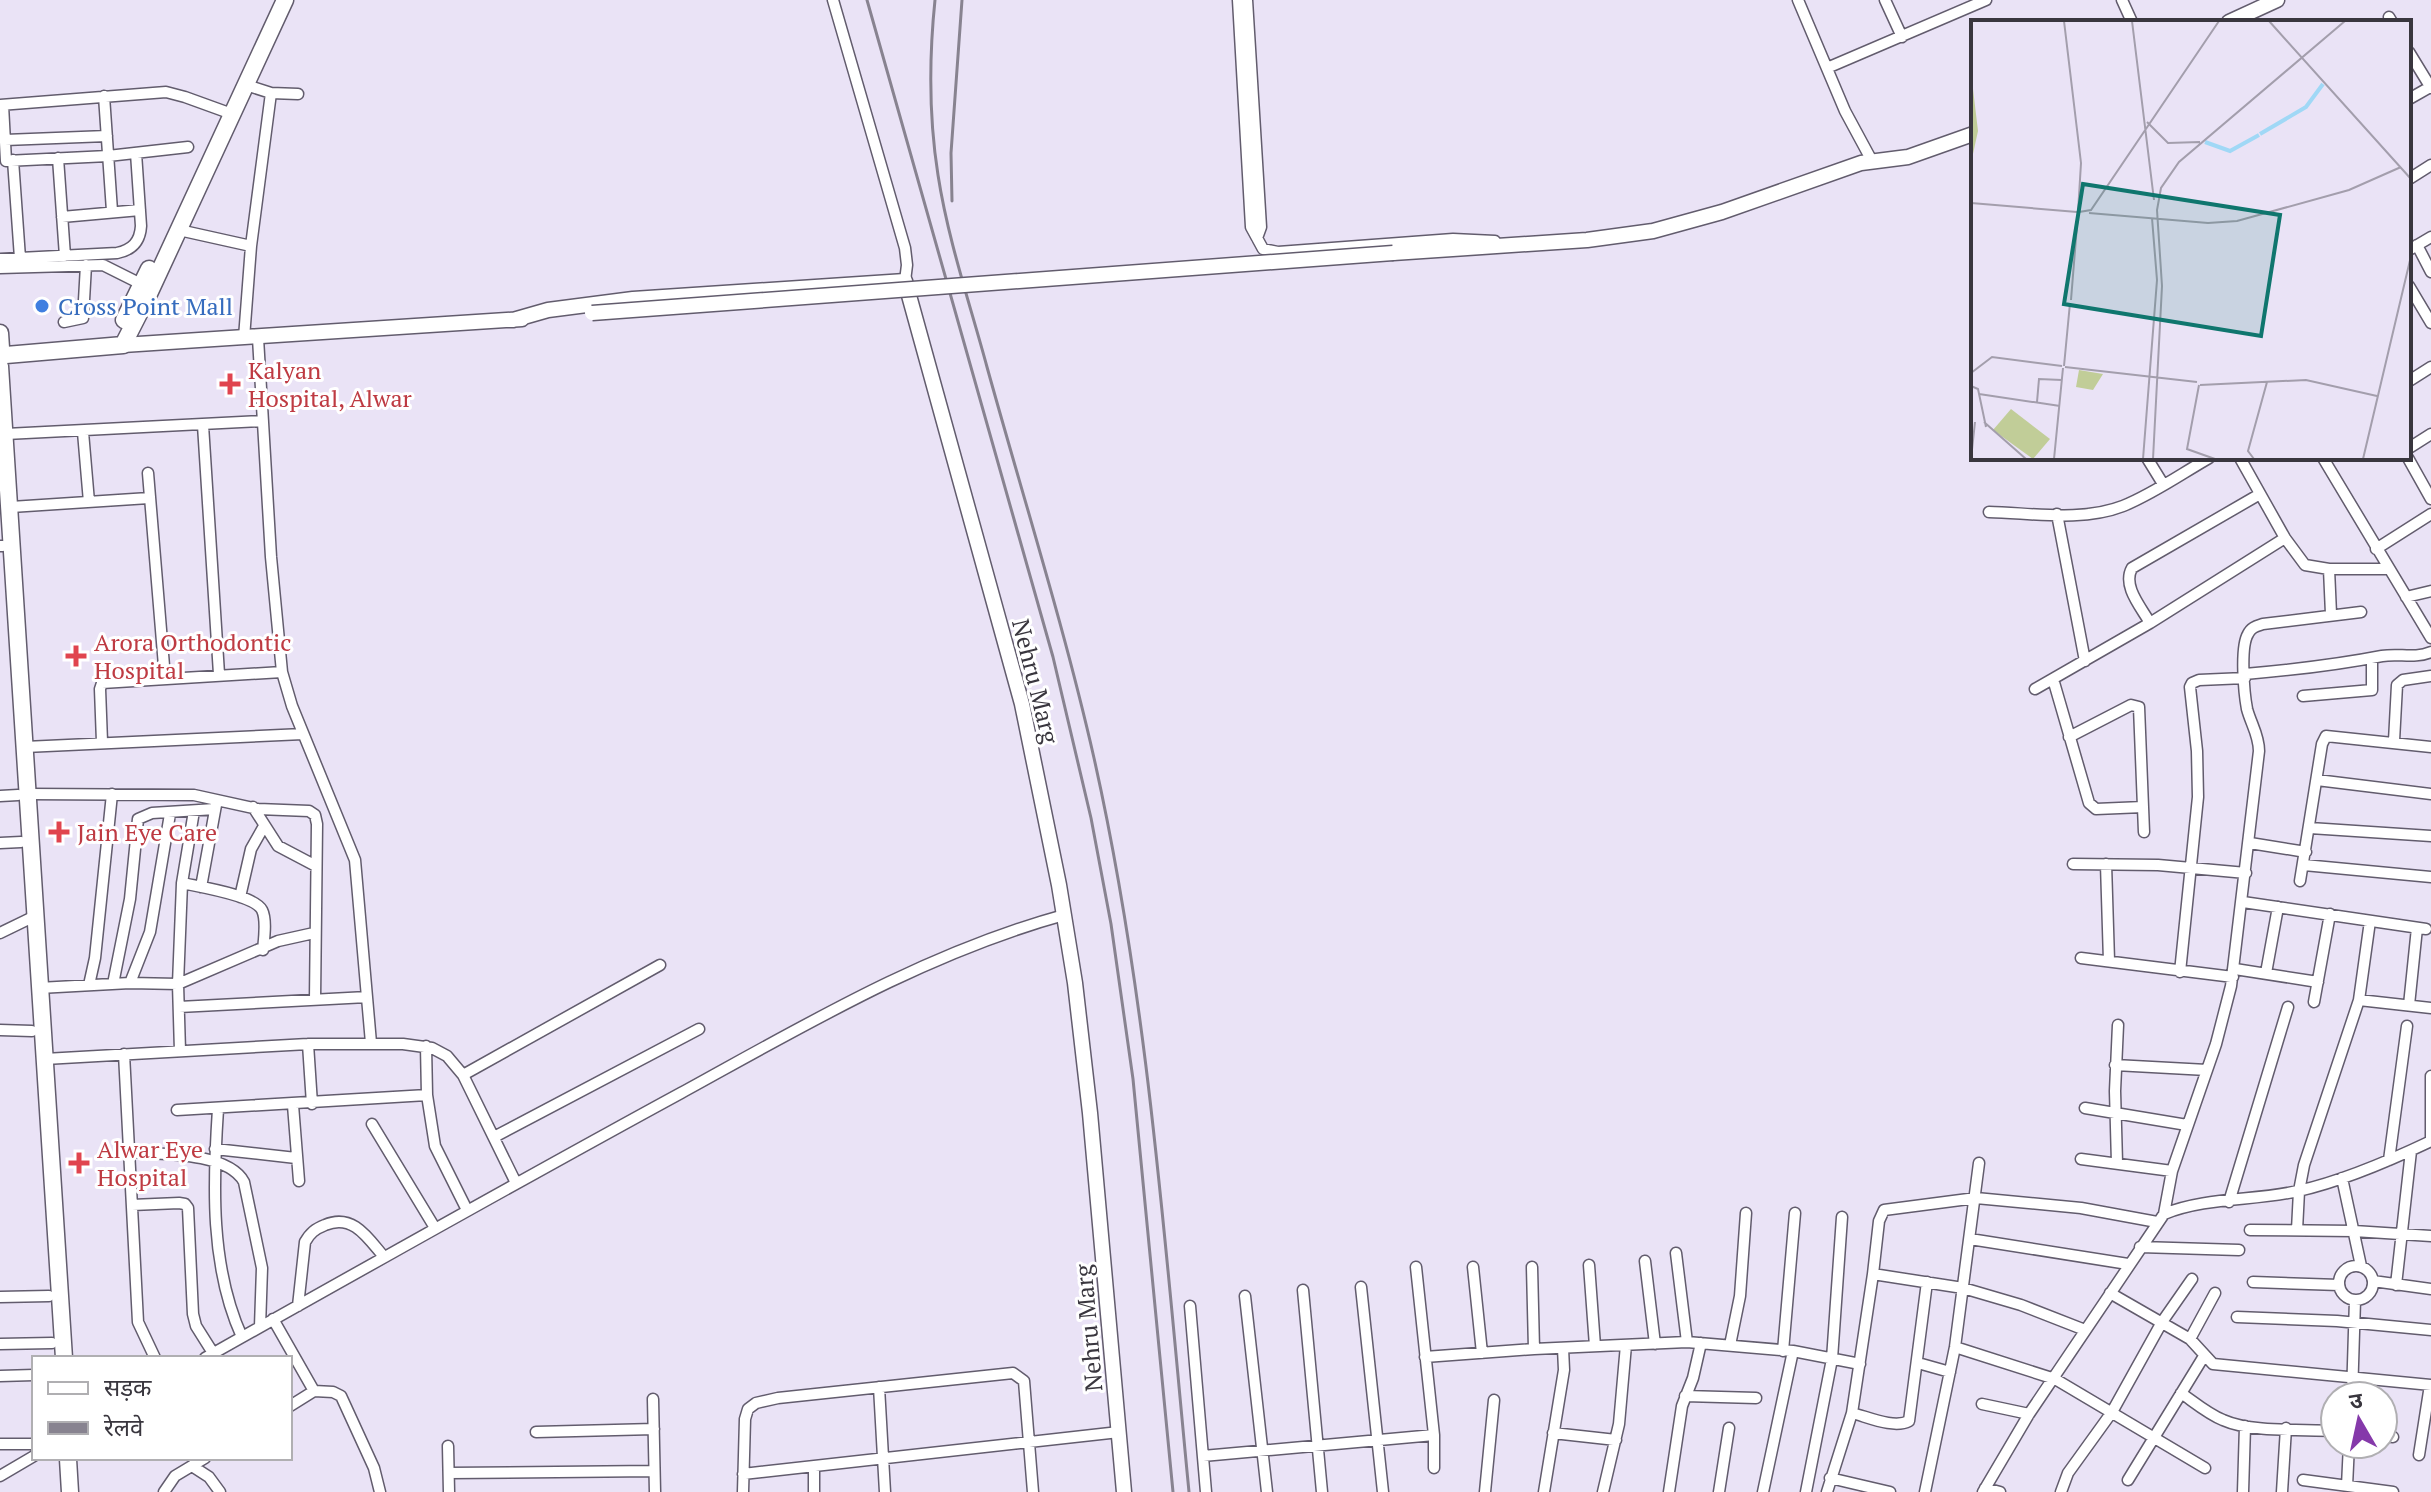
<svg xmlns="http://www.w3.org/2000/svg" width="2431" height="1492" viewBox="0 0 2431 1492" font-family="'PT Serif','Noto Sans Devanagari',serif">
	<style>
		.lines { fill: none; stroke-linecap: round; stroke-linejoin: round }
		.minor-casing { stroke: #625c6d; stroke-width: 13 }
		.tertiary-casing { stroke: #625c6d; stroke-width: 17 }
		.primary-casing { stroke: #625c6d; stroke-width: 19 }
		.minor { stroke: #fff; stroke-width: 10 }
		.tertiary { stroke: #fff; stroke-width: 14 }
		.primary { stroke: #fff; stroke-width: 16 }
		.rail { stroke: #888390; stroke-width: 3 }
		.tertiary-bridge-casing { stroke: #625c6d; stroke-width: 17; stroke-linecap: butt }
		.tertiary-bridge { stroke: #fff; stroke-width: 14 }
		.shop-dot { fill: #3f7fe0; stroke: #fff; stroke-width: 3 }
		.health-dot { fill: #e0444e; stroke: #fff; stroke-width: 3 }
		.labels { text-anchor: middle; dominant-baseline: central; stroke-width: 6; stroke-linejoin: round; paint-order: stroke }
		.shop-label { font-size: 24px; fill: #366cbe; stroke: #fff; text-anchor: start }
		.health-label { font-size: 24px; fill: #be3a42; stroke: #fff; text-anchor: start }
		.street-label { font-size: 24px; fill: #39363e; stroke: #fff }
		.inset-river { fill: none; stroke: #a0d8f6; stroke-width: 4 }
		.inset-road { fill: none; stroke: #a39eac; stroke-width: 2 }
		.view { fill: #0f766e; fill-opacity: 0.15; stroke: #0f766e; stroke-width: 4 }
		.inset-edge { fill: none; stroke: #39363e; stroke-width: 4 }
	</style>
	<rect width="100%" height="100%" fill="#eae3f6"/>
	<g class="lines">
		<defs>
			<path id="minor" d="M833,0L905,248L907,265L905,281
				M1238,0L1251,227L1263,249L1278,252L1453,239L1495,241
				M1247,0L1261,227L1257,238
				M1798,0L1845,111L1872,161
				M1885,0L1902,37
				M2122,0L2132,22
				M2389,17L2392,22
				M2409,52L2431,88
				M1827,68L1986,0
				M246,85L271,93L298,94
				M104,96L112,211
				M2409,99L2430,87
				M0,105L166,92L185,97L232,114
				M3,105L6,161L108,156L188,147
				M5,140L107,136
				M58,158L65,256
				M13,160L20,258
				M2409,179L2431,165
				M62,217L140,210
				M179,230L251,246
				M2417,245L2431,272
				M2409,250L2431,237
				M0,259L117,253C132,250 140,242 141,226L136,153
				M0,268L103,265L145,286
				M2409,286L2431,323
				M64,322L83,318L86,265
				M244,338L251,246L271,93
				M258,338L271,557L282,672L292,706L355,860L371,1043
				M2409,381L2431,367
				M203,425L219,674
				M83,432L89,502
				M6,434L263,421
				M2409,448L2431,434
				M2147,458L2163,484
				M2240,458L2285,538L2305,565L2329,569H2388
				M2323,458L2431,638
				M2408,458L2431,499
				M148,473L165,678
				M11,507L149,498
				M1989,512C2032,513 2082,522 2123,506C2153,494 2181,474 2209,458
				M2057,514L2085,661
				M0,546H3
				M2376,549L2431,514
				M2329,569L2331,614
				M2406,597L2431,591
				M2150,623C2141,607 2122,586 2132,568L2260,494
				M2245,674C2291,670 2336,665 2382,656C2399,653 2414,659 2431,652
				M2053,679L2089,803L2096,809L2143,807
				M2035,689L2150,623L2285,538
				M2303,696L2372,690V659
				M2069,737L2131,705L2139,707L2144,832
				M2394,741L2397,685L2403,680L2431,676
				M102,742L100,689L102,683L282,672
				M25,747L303,734
				M2317,780L2431,794
				M29,794L194,795L258,809L309,811L315,815L317,824L315,999
				M0,796L18,795
				M253,807L278,846L316,866
				M2310,828L2431,836
				M0,843L21,842
				M2250,843L2306,852
				M2073,864L2158,865L2246,873
				M2106,864L2109,961
				M2304,865L2431,877
				M2300,881L2322,744L2326,736L2431,747
				M182,883C200,887 254,895 262,910C267,920 264,939 263,950
				M201,887L216,805
				M240,897L251,849L264,826
				M2243,902L2426,929
				M0,933L35,916
				M2081,958L2233,977
				M2235,969L2318,982
				M2180,972L2198,797L2197,751L2190,687L2192,683L2199,680L2245,678
				M2266,973L2278,907
				M130,983L150,932L170,814
				M113,984L130,899L138,819L152,813L215,809
				M89,985L95,958L112,794
				M39,988L130,983L178,984L278,941L314,933
				M2359,1000L2431,1008
				M2314,1002L2330,914
				M2409,1005L2417,928
				M179,1007L367,997
				M0,1030L32,1031
				M308,1044L312,1104
				M426,1046L427,1095L435,1146L467,1210
				M180,1051L178,984L182,883L194,811
				M124,1054L138,1322L155,1358
				M45,1059L308,1044H403L432,1048L447,1056L463,1075L516,1183
				M2115,1065L2207,1070
				M463,1075L660,965
				M293,1105L299,1181
				M2085,1108L2187,1125
				M218,1109C213,1184 210,1267 242,1337
				M177,1110L427,1095
				M372,1124L435,1228
				M494,1137L699,1029
				M2431,1141V1076
				M215,1149L296,1158
				M129,1152C160,1154 228,1152 244,1182L262,1268L260,1327
				M2081,1159L2172,1171
				M2389,1160L2407,1026
				M2117,1163L2115,1091L2118,1025
				M2342,1178L2361,1266
				M2229,1202L2288,1007
				M132,1205L179,1203L185,1204L188,1208L193,1314L196,1326L213,1353
				M2164,1214L2172,1171L2216,1044L2231,986L2259,751C2259,735 2251,724 2247,709C2244,693 2240,647 2248,634C2251,627 2257,626 2263,624L2361,612
				M2250,1230L2354,1231L2431,1236
				M2297,1230L2299,1191L2304,1165L2359,1000L2370,921
				M1970,1239L2128,1264
				M2140,1247L2239,1250
				M1676,1253L1687,1342
				M1645,1261L1655,1344
				M1589,1265L1595,1346
				M2339 1283a17 17 0 1 1 34 0a17 17 0 1 1-34 0Z
				M1416,1267L1434,1435V1468
				M1473,1267L1482,1353
				M1532,1267L1534,1349
				M1873,1274L1963,1288L2021,1305L2085,1330
				M2373,1281L2431,1289
				M2253,1282L2339,1285
				M2396,1285L2411,1151
				M1361,1287L1383,1492
				M1303,1290L1322,1492
				M2110,1293L2190,1339L2213,1364L2431,1385
				M1245,1296L1267,1492
				M0,1297L49,1296
				M298,1306L305,1242C310,1233 315,1229 325,1225C353,1213 368,1238 384,1257
				M1190,1306L1206,1492
				M2237,1317L2337,1321L2431,1330
				M273,1319L314,1391L290,1406
				M2190,1339L2215,1293
				M0,1344L52,1343
				M1730,1345L1740,1296L1746,1213
				M1955,1347L2055,1379L2205,1468
				M1783,1351L1795,1213
				M1425,1357L1534,1349L1687,1342L1793,1351L1860,1364
				M205,1358C363,1269 521,1180 681,1093C805,1025 926,953 1064,915
				M1918,1363L1950,1372
				M0,1376L34,1375
				M879,1387L885,1492
				M314,1391L333,1392L341,1396L374,1468L380,1492
				M2181,1393C2194,1402 2208,1414 2223,1420C2252,1433 2302,1429 2335,1431
				M1685,1396L1756,1398
				M2352,1396L2355,1300
				M653,1399L655,1492
				M1982,1404L2029,1414
				M1852,1413C1868,1417 1894,1429 1909,1421L1927,1282
				M536,1432L654,1429
				M1553,1433L1616,1440
				M2383,1436L2393,1437
				M0,1444H34
				M448,1446L449,1492
				M2419,1455L2430,1385
				M1203,1456L1434,1435
				M192,1466L209,1477L220,1492
				M814,1466V1492
				M449,1473L654,1471
				M743,1474L1119,1432
				M0,1476L34,1456
				M1830,1478L1890,1492
				M2128,1480L2204,1356
				M2303,1480L2393,1492
				M2347,1486L2349,1444
				M1985,1488L2000,1492
				M164,1492L175,1476L205,1458
				M743,1492L745,1419L748,1409L756,1403L778,1398L1013,1373L1024,1381L1033,1492
				M1485,1492L1494,1400
				M1544,1492L1564,1370L1563,1348
				M1603,1492L1619,1424L1626,1345
				M1669,1492L1682,1406L1693,1378L1701,1343
				M1719,1492L1729,1428
				M1763,1492L1793,1351
				M1806,1492L1832,1359L1842,1217
				M1827,1492L1852,1413L1873,1274L1879,1221L1884,1210L1976,1198L2081,1208L2157,1222
				M1925,1492L1955,1347L1979,1163
				M1983,1492L2029,1414L2164,1214C2206,1197 2254,1201 2298,1191C2343,1181 2389,1161 2431,1141
				M2061,1492L2068,1473L2112,1412L2162,1322L2192,1279
				M2243,1492L2245,1426
				M2282,1492L2286,1428"/>
			<path id="tertiary" d="M2229,22L2277,0
				M1393,253L1587,240L1653,231L1722,212L1861,163L1908,157L1973,134
				M513,320L548,310L633,299L905,281L1022,704L1059,885L1075,983L1090,1113L1124,1492
				M123,345L522,319"/>
			<path id="primary" d="M124,320L149,269
				M0,333L1,348
				M6,355L123,345L148,296L285,0
				M0,366L64,1358
				M68,1459L70,1492"/>
		</defs>
		<!-- minor casing -->
		<use href="#minor" class="minor-casing"/>
		<!-- tertiary casing -->
		<use href="#tertiary" class="tertiary-casing"/>
		<!-- primary casing -->
		<use href="#primary" class="primary-casing"/>
		<!-- minor -->
		<use href="#minor" class="minor"/>
		<!-- tertiary -->
		<use href="#tertiary" class="tertiary"/>
		<!-- primary -->
		<use href="#primary" class="primary"/>
		<!-- rail -->
		<path class="rail" d="M867,0L1053,657L1091,818L1111,924L1133,1079L1173,1492
			M935,0C929,58 929,118 938,175C948,240 970,304 987,367C1023,497 1064,626 1094,758C1148,999 1165,1246 1189,1492
			M952,201L951,153L962,0"/>
		<defs>
			<path id="tertiary-bridge" d="M592,313L1393,253"/>
		</defs>
		<!-- tertiary-bridge casing -->
		<use href="#tertiary-bridge" class="tertiary-bridge-casing"/>
		<!-- tertiary-bridge -->
		<use href="#tertiary-bridge" class="tertiary-bridge"/>
	</g>
	<!-- markers -->
	<circle class="shop-dot" cx="42" cy="306" r="8"/>
	<g class="health-dot">
		<path d="M226 372h8v8h8v8h-8v8h-8v-8h-8v-8h8z"/>
		<path d="M72 644h8v8h8v8h-8v8h-8v-8h-8v-8h8z"/>
		<path d="M55 820h8v8h8v8h-8v8h-8v-8h-8v-8h8z"/>
		<path d="M75 1151h8v8h8v8h-8v8h-8v-8h-8v-8h8z"/>
	</g>
	<g class="labels">
		<!-- shop labels -->
		<g class="shop-label">
			<text x="58" y="306">Cross Point Mall</text>
		</g>
		<!-- health labels -->
		<g class="health-label">
			<text x="248" y="370">Kalyan<tspan x="248" dy="28">Hospital, Alwar</tspan></text>
			<text x="94" y="642">Arora Orthodontic<tspan x="94" dy="28">Hospital</tspan></text>
			<text x="77" y="832">Jain Eye Care</text>
			<text x="97" y="1149">Alwar Eye<tspan x="97" dy="28">Hospital</tspan></text>
		</g>
		<!-- street labels -->
		<g class="street-label">
			<text transform="translate(1036 681) rotate(76)">Nehru Marg</text>
			<text transform="translate(1088 1328) rotate(-95)">Nehru Marg</text>
		</g>
	</g>
	<!-- overview -->
	<g transform="translate(1971 20)">
		<rect width="440" height="440" fill="#eae3f6"/>
		<path d="M0,52L7,111L0,143ZM108,350L132,354L122,370L105,367Z" fill="#c1cd98"/>
		<path d="M40,389L79,419L62,439L22,410Z" fill="#c1cd98"/>
		<path class="inset-river" d="M289,114L335,87L352,64M234,122L259,131L288,115"/>
		<path class="inset-road" d="M93,1L110,143L107,192M161,1L183,180M298,1L440,159M176,102L197,123L229,122M0,183L106,192M108,192L120,190L248,1M118,193L237,203L266,201L378,170L430,147M100,280L107,193M93,346L99,283M94,347L226,362M0,353L21,337L91,346M228,365L216,429L244,439M229,365L335,360L406,376M0,366L7,369L15,407M8,374L89,386M66,382L68,359L91,360M13,402L55,439M0,439L4,402M83,439L92,348M172,439L186,260L181,198M182,439L191,266L186,190L190,168L208,142L374,1M283,439L277,431L296,362M392,439L440,236"/>
		<path class="view" d="M112,164L309,195L290,316L93,284Z"/>
		<rect width="440" height="440" class="inset-edge"/>
	</g>
	<!-- legend -->
	<rect x="32" y="1356" width="260" height="104" fill="#ffffff" stroke="#b0afb2" stroke-width="2"/>
	<rect x="48" y="1382" width="40" height="12" fill="#ffffff" stroke="#b0afb2" stroke-width="2"/>
	<text x="104" y="1396" font-size="24" fill="#39363e">सड़क</text>
	<rect x="48" y="1422" width="40" height="12" fill="#888390" stroke="#b0afb2" stroke-width="2"/>
	<text x="104" y="1436" font-size="24" fill="#39363e">रेलवे</text>
	<!-- north arrow -->
	<g transform="translate(2359 1420) rotate(351)"><circle r="38" fill="#ffffff" stroke="#b0afb2" stroke-width="2"/>
	<path d="M0-6L14 30L0 20L-14 30Z" fill="#8539aa"/>
	<text y="-12" font-size="22" font-weight="bold" text-anchor="middle" fill="#39363e">उ</text>
	</g>
</svg>
